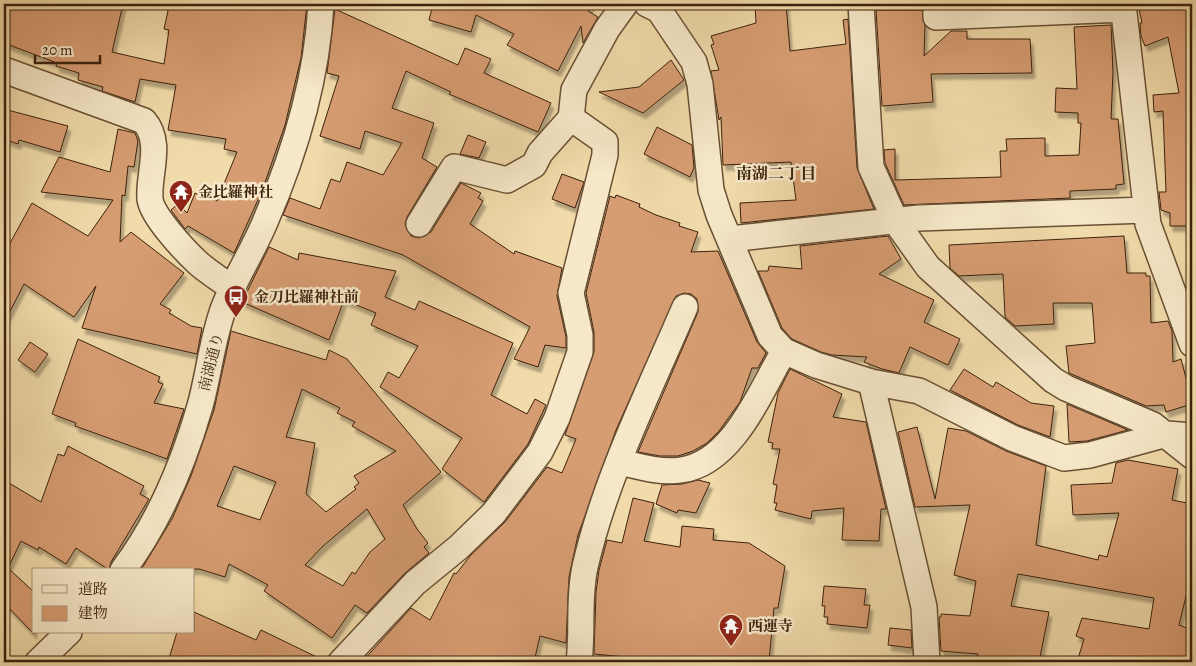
<svg xmlns="http://www.w3.org/2000/svg" width="1196" height="666" viewBox="0 0 1196 666" font-family="Alegreya,'Noto Serif JP',serif">
	<style>
		.building { fill: #d79d72; stroke: #3c210d; fill-rule: evenodd; filter: url(#shadow) }
		.lines { fill: none; stroke-linecap: round; stroke-linejoin: round }
		.minor-casing { stroke: #695034; stroke-width: 28 }
		.minor { stroke: #f6e8c8; stroke-width: 25 }
		.labels { text-anchor: middle; dominant-baseline: central; stroke-width: 5; stroke-linejoin: round; paint-order: stroke }
		.poi-label { font-size: 15px; font-weight: bold; fill: #3c210d; stroke: #f6e8c8; text-anchor: start }
		.street-label { font-size: 15px; fill: #3c210d; stroke: #f6e8c8 }
		.neighbourhood-label { font-size: 16px; font-weight: bold; fill: #3c210d; stroke: #f6e8c8 }
	</style>
	<defs>
		<filter id="shadow"><feDropShadow dx="3" dy="5.5" stdDeviation="1" flood-color="#0004"/></filter>
	</defs>
	<rect width="100%" height="100%" fill="#f1dbaa"/>
	<filter id="stains"><feTurbulence type="fractalNoise" baseFrequency=".004" numOctaves="4"/><feColorMatrix values="0 0 0 0 .2 0 0 0 0 .09 0 0 0 0 .02 0 0 0 .5 -.17"/></filter>
	<radialGradient id="worn" r=".72"><stop offset=".6" stop-color="#630" stop-opacity="0"/><stop offset="1" stop-color="#630" stop-opacity=".3"/></radialGradient>
	<!-- building -->
	<path class="building" d="M4,4H123L112,52L164,64L169,30L164,29L169,6L195,4L217,8V4H307L301,58L285,125L262,191L234,253L188,226L185,229L171,210L178,204L187,213L195,193L217,201L237,152L224,149L226,139L168,130L176,85L140,79L135,102L102,91L103,87L78,80L79,73L56,66L57,63L4,43Z
		M433,4H592L588,11L598,17L583,43L581,26L558,71L507,45L514,34L476,15L471,32L429,20Z
		M755,4H786L790,51L846,44L843,20L848,19L857,168L874,209L741,223L740,203L796,200L791,162L723,165L721,117L719,120L711,71L719,70L711,45L714,44L711,36L756,23Z
		M1138,4H1192V226H1170V213L1161,210L1159,192H1166L1163,111L1154,112L1153,95L1179,93L1168,37L1145,46L1141,36L1140,23H1142Z
		M335,9L458,65L465,48L491,59L484,73L551,103L538,132L449,94L451,92L406,71L392,108L434,123L422,158L437,167L407,217L405,224L411,236L419,238L431,232L461,183L481,193L478,198L483,201L470,224L514,254L515,251L562,268L557,296L566,337V348L545,345L538,367L514,359L530,327L403,255L283,215L290,198L320,209L331,179L340,182L347,162L383,175L402,143L365,131L360,149L320,136L339,76L327,73Z
		M876,10H922L925,25L924,56L951,31H967V39H1030L1032,73L931,74L933,102L882,106Z
		M1111,25L1113,72L1111,119H1118L1124,184L1116,185V189L1070,191V198L904,205L885,163L884,150L895,149V180L1001,177L1000,151H1007L1006,139L1045,138V156L1079,155L1081,123H1078V113L1055,112L1056,88L1077,89L1074,27Z
		M671,60L684,80L643,113L599,92L639,87Z
		M4,109L68,126L60,152L19,140L18,144L4,139Z
		M657,127L692,145L694,168L690,177L644,154Z
		M118,129L135,133L138,141L134,167L128,166L125,196L122,195L120,242L131,232L184,273L160,304L171,310L169,313L191,326L202,328L197,354L82,328L96,286L74,317L24,284L4,323V254L32,203L88,236L113,200L41,192L59,157L110,172Z
		M468,135L486,142L479,158L460,154Z
		M562,174L584,182L575,208L552,199Z
		M616,195L640,204L639,207L656,215L680,223L679,226L698,232L691,252L718,251L757,342L766,353L758,368H752L740,402L719,431L707,443L693,451L678,456H660L638,452L698,312L697,299L691,294L684,293L676,296L616,430L578,535L569,577L566,643L540,636L534,662H362L411,608L430,620L454,573L456,574L470,556L505,522L547,467L562,473L576,439L565,435L594,352V332L586,293L610,196L615,198Z
		M888,236L901,259L879,274L934,300L924,322L960,339L948,365L910,347L899,373L882,369L864,362L867,357L832,355L821,352L792,339L782,328L758,271H768L769,266L802,269L800,246Z
		M1124,236L1127,273H1146V276H1150L1151,323L1168,321L1172,331L1173,362L1181,359L1186,378L1189,377L1192,387V404L1166,412L1164,405L1146,406L1069,373L1066,346L1095,343L1092,303H1053L1054,324L1015,326L1005,317L1003,274L959,276L950,268L949,245Z
		M269,247L298,260L299,253L396,271L385,297L415,310L419,301L513,343L491,395L527,414L535,399L546,405L528,444L484,502L442,469L462,438L380,387L388,372L399,378L418,346L371,325L376,313L344,300L329,340L242,302Z
		M231,331L326,360L329,350L347,359L441,472L403,505L417,529L428,543L424,547L429,553L405,573L367,613L355,605L332,638L264,591L268,585L229,564L225,577L199,569L141,570L172,519L191,476L214,410ZM302,389L340,408L337,413L355,422L352,426L396,451L354,476L359,483L354,487L356,489L326,512L306,494L315,443L286,437ZM234,466L276,482L260,520L217,506ZM367,509L385,539L370,552L355,574L352,572L343,586L305,565L323,546Z
		M78,339L160,377L158,382L163,384L154,403L184,409L167,459L75,426L76,423L52,414Z
		M30,342L48,354L35,372L18,360Z
		M790,369L842,394L833,417L866,422L886,509H881L879,541L842,540L844,508L812,511L811,519L775,510L777,503H774L777,485L773,484L780,449H772L773,443L768,442L778,393Z
		M964,369L993,387L996,382L1031,403L1054,406L1050,437L1018,425L950,390Z
		M1067,404L1128,430L1087,441L1069,442Z
		M917,427L935,499L948,428L966,431L1006,451L1046,466L1036,545L1098,560L1099,555L1107,557L1119,513L1073,515L1071,485L1112,483L1116,463L1128,460L1178,469L1172,500L1192,504V594L1187,592L1179,625L1192,630V662H1077L1084,639L1076,636L1082,618L1149,629L1154,598L1018,574L1011,606L1049,612L1039,662H976L978,654L941,651L939,617H941V614L970,616L976,581L954,575L970,505L915,507L898,432Z
		M68,446L144,486L140,494L149,499L111,562L109,570L76,548L66,564L39,547L38,550L21,541L8,568L34,592V634L4,603V480L41,502L58,454L64,456Z
		M698,480L710,483L696,513L678,510L677,513L656,504L662,485L682,484Z
		M633,498L654,503L644,541L680,547L682,526L714,529L713,540L749,543L785,566L778,608H774L769,661L676,662L594,654L596,592L599,570L607,540L622,543Z
		M824,586L866,589L864,605H870L867,628L827,624L828,617H824L825,606H822Z
		M194,612L256,640L261,630L327,662H168L177,632H194Z
		M890,628L911,630L912,648L888,645Z"/>
	<g class="lines">
		<defs>
			<path id="minor" d="M647,4L659,10L694,62L700,84L711,190L719,215L770,336L784,351L816,365L871,382L919,391L1012,438L1064,458L1090,455L1167,434L1192,436
				M861,4L871,167L896,222L928,267L1053,380L1066,388L1153,425L1192,456
				M936,4V17L1124,9
				M1123,4L1148,224L1192,344
				M4,70L144,121C163,143 148,173 150,199C152,216 185,251 198,263C208,272 221,280 232,288
				M419,224L454,167L507,180L534,165L540,153L571,118
				M730,239L919,218L1146,210
				M871,382L924,607L927,662
				M620,462C640,467 661,473 681,470C733,463 760,392 784,351
				M123,570C160,521 183,465 200,406C209,374 212,339 224,307C235,278 253,251 265,222C295,153 317,79 321,4
				M38,662L69,632
				M341,662L415,583L459,547L494,513L540,452L557,418L580,352V335L571,293L605,155V142L571,118L574,90L607,29L625,4
				M579,662C583,631 578,598 585,567C605,479 649,391 685,307"/>
		</defs>
		<!-- minor casing -->
		<use href="#minor" class="minor-casing"/>
		<!-- minor -->
		<use href="#minor" class="minor"/>
	</g>
	<!-- icons -->
	<defs>
		<symbol id="temple-pin" viewBox="-11 -11 22 30"><path d="M0 17L-7.5 6A9.5 9.5 0 1 1 7.5 6Z" fill="#8f2418" stroke="#f6e8c8"/><path d="M0-6L5-2H3V0L6.5 2.5H4V6H1.5V3h-3V6H-4V2.5H-6.5L-3 0V-2H-5Z" fill="#fff"/></symbol>
		<symbol id="bus-pin" viewBox="-11 -11 22 30"><path d="M0 17L-7.5 6A9.5 9.5 0 1 1 7.5 6Z" fill="#8f2418" stroke="#f6e8c8"/><path d="M-5-6H5V4H4V6H2V4H-2V6H-4V4H-5ZM-3.5-4V0h7V-4ZM-3.5 1.2v1.5H-2V1.2ZM2 1.2v1.5H3.5V1.2Z" fill="#fff"/></symbol>
	</defs>
	<g fill-rule="evenodd">
		<use href="#temple-pin" x="167" y="178" width="28" height="38"/>
		<use href="#bus-pin" x="222" y="283" width="28" height="38"/>
		<use href="#temple-pin" x="717" y="612" width="28" height="38"/>
	</g>
	<g class="labels">
		<!-- poi labels -->
		<g class="poi-label">
			<text x="198" y="192">金比羅神社</text>
			<text x="254" y="297">金刀比羅神社前</text>
			<text x="748" y="626">西運寺</text>
		</g>
		<!-- street labels -->
		<g class="street-label">
			<text transform="translate(211 362) rotate(-76)">南湖通り</text>
		</g>
		<!-- neighbourhood labels -->
		<g class="neighbourhood-label">
			<text x="776" y="174">南湖二丁目</text>
		</g>
	</g>
	<!-- margin -->
	<rect width="1196" height="666" fill="none" stroke="#f1dbaa" stroke-width="20"/>
	<rect x="5" y="5" width="1186" height="656" fill="none" stroke="#3c210d" stroke-width="2.5"/>
	<rect x="10" y="10" width="1176" height="646" fill="none" stroke="#3c210d"/>
	<!-- legend -->
	<rect x="32" y="568" width="162" height="65" fill="#f6e8c8" stroke="#ac987d"/>
	<rect x="42" y="585" width="25" height="8" fill="#f6e8c8" stroke="#ac987d"/>
	<text x="78" y="594" font-size="15" fill="#3c210d">道路</text>
	<rect x="42" y="606" width="25" height="15" fill="#d79d72" stroke="#ac987d"/>
	<text x="78" y="618" font-size="15" fill="#3c210d">建物</text>
	<!-- scale -->
	<path d="M35 55v8h65v-8" fill="none" stroke="#3c210d" stroke-width="2.5"/>
	<text x="42" y="55" font-size="15" fill="#3c210d" stroke="#f6e8c8" stroke-width="4" paint-order="stroke">20 m</text>
	<rect width="100%" height="100%" filter="url(#stains)"/>
	<rect width="100%" height="100%" fill="url(#worn)"/>
</svg>
